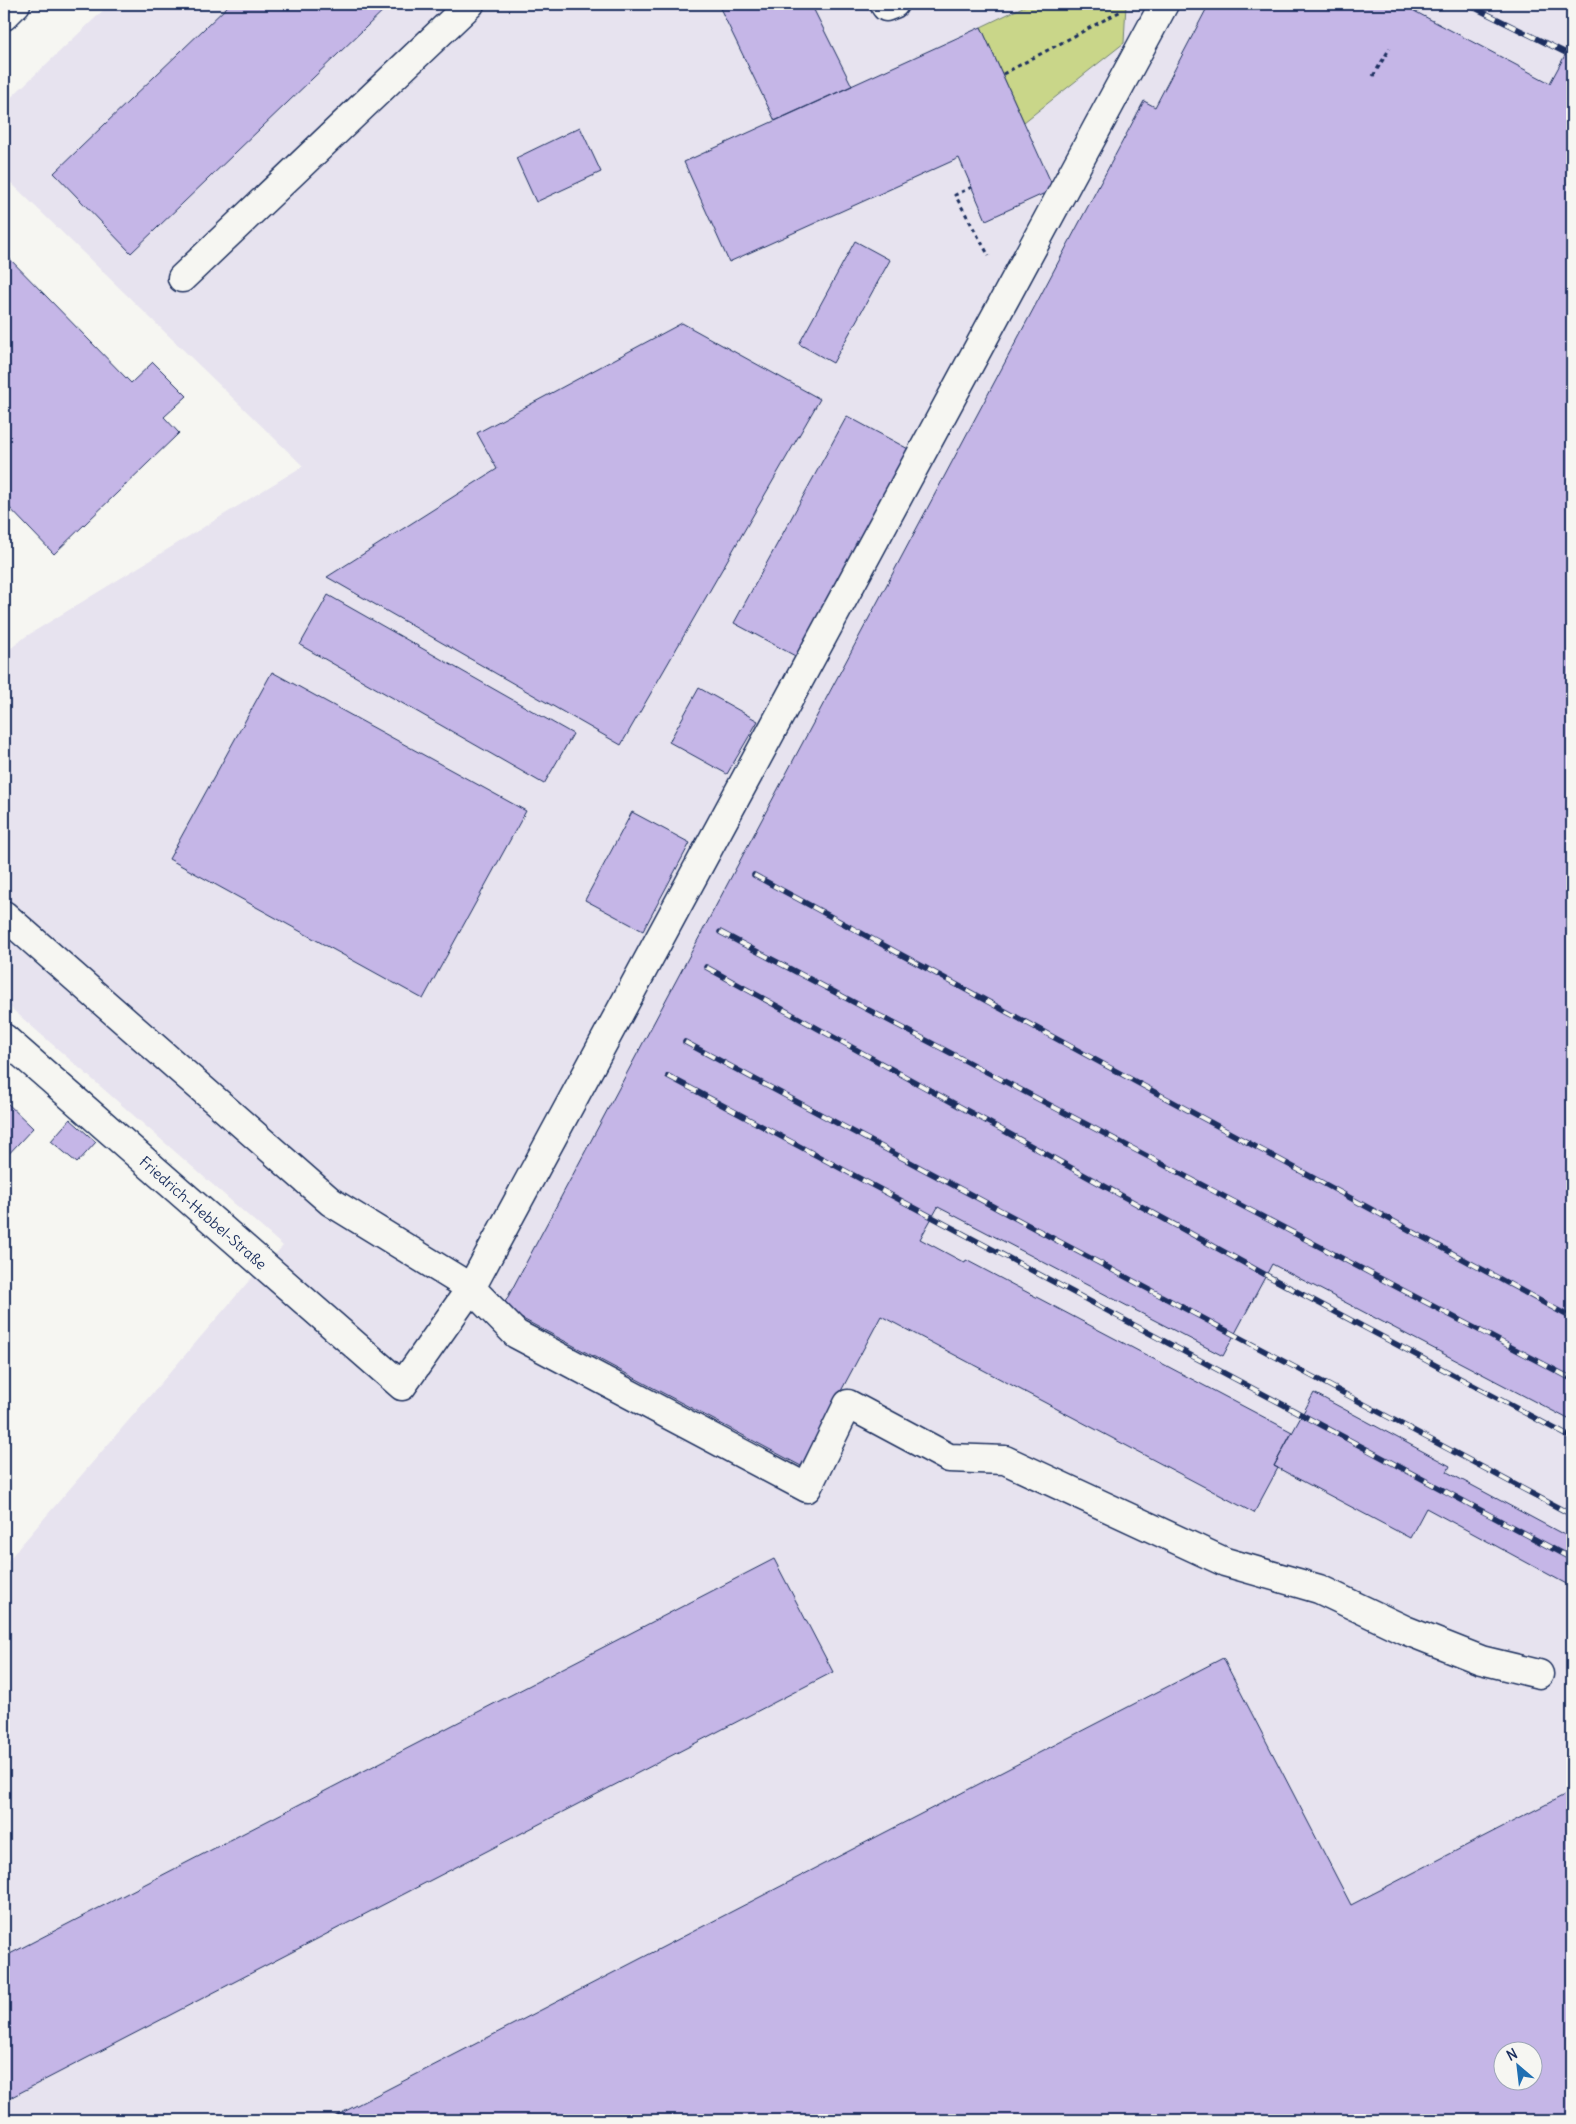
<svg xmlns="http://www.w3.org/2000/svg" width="1576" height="2124" viewBox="0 0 1576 2124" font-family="Delius,sans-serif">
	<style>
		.built { fill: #e7e3ef; fill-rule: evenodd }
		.green { fill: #c9d689; stroke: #728274 }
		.building { fill: #c5b6e7; stroke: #1b2f5e; fill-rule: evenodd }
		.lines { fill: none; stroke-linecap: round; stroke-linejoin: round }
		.minor-casing { stroke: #1b2f5e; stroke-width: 31 }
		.major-casing { stroke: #1b2f5e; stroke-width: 31 }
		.path { stroke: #1b2f5e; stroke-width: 3; stroke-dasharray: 4 4; stroke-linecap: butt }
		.minor { stroke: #f6f6f2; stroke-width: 28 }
		.major { stroke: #f6f6f2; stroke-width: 28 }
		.rail-casing { stroke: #1b2f5e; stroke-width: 5.5 }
		.rail { stroke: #f6f6f2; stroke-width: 4; stroke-dasharray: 11; stroke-linecap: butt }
		.labels { text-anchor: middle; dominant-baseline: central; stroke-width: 5; stroke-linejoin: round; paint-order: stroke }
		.street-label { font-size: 15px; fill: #1b2f5e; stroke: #f6f6f2 }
	</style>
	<rect width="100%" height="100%" fill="#f6f6f2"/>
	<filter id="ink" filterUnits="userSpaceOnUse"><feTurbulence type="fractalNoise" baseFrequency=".02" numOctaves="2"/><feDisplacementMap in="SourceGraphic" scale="10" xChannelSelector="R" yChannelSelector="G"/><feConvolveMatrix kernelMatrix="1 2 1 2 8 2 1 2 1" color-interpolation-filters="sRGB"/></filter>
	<g filter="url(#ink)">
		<!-- built -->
		<path class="built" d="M110,4H1572V2120H4V1565L248,1282L283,1246L4,1002V654L25,637L303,466L4,176V104ZM1504,2052H1534V2082H1504Z"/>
		<!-- green -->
		<path class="green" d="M1029,4H1126L1124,43L1024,122L981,27Z"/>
		<!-- building -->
		<path class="building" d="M230,4H390L131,253L54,173Z
			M718,4H811L852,86L775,121Z
			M1209,4H1401L1550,83L1571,44L1572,45V1421L1272,1264L1223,1356L938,1207L920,1239L965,1263L966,1260L1292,1432L1274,1466L1278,1468L1254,1513L881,1316L801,1466L502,1308L1144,101L1155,107Z
			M981,27L1054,189L986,220L959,158L729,262L684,162Z
			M580,127L601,172L536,202L516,158Z
			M855,241L890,260L833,363L799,344Z
			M4,253L131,383L153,362L187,396L164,417L179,433L54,554L4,502Z
			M682,323L820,399L621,745L327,577L497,469L477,433Z
			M847,416L912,451L799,658L734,623Z
			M328,595L573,734L544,784L300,645Z
			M272,672L526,811L423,999L169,859Z
			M699,688L758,721L727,774L669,742Z
			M632,812L690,843L643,931L585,900Z
			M4,1100L33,1128L4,1159Z
			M70,1119L96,1142L77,1163L51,1141Z
			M1314,1393L1450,1466L1447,1472L1572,1539V1587L1426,1508L1410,1538L1274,1466Z
			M774,1559L833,1672L4,2101V1957Z
			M1223,1658L1351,1905L1572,1791V2120H328ZM1504,2052H1534V2082H1504Z"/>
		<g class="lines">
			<defs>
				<g id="minor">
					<path d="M884,4L886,7L894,4"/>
					<path d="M182,278L470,4"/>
					<path d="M4,915L331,1202L471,1288L516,1334L807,1488L848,1404L949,1458L1005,1460L1225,1562L1319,1589L1405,1630L1481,1660L1539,1674"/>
					<path id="s1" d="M4,1038L402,1386L471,1288L1164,4"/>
				</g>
				<path id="major" d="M4,16L16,4"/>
			</defs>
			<!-- minor casing -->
			<use href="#minor" class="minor-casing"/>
			<!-- major casing -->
			<use href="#major" class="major-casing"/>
			<!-- path -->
			<path class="path" d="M1003,74L1121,11
				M1373,76L1390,48
				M972,187L955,195L989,256"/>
			<!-- minor -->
			<use href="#minor" class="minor"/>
			<!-- major -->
			<use href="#major" class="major"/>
			<defs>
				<path id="rail" d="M1467,4L1566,53
					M754,875L1572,1318
					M720,932L1572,1379
					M706,967L1266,1275L1572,1438
					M685,1042L1572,1515
					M668,1076L1572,1559"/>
			</defs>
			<!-- rail casing -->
			<use href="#rail" class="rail-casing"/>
			<!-- rail -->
			<use href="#rail" class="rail"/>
		</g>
	</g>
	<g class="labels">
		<!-- street labels -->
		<g class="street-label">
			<text stroke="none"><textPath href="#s1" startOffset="265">Friedrich-Hebbel-Straße</textPath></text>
		</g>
	</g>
	<!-- margin -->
	<rect width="1576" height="2124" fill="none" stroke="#f6f6f2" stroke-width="20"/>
	<rect x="10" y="10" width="1556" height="2104" fill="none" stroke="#1b2f5e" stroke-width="2" filter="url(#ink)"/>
	<!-- north arrow -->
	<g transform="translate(1518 2066) rotate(332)"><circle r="24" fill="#f6f6f2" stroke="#9ea6b7"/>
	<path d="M0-4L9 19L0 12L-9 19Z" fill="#1f6fb2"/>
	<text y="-8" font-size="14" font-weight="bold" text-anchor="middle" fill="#1b2f5e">N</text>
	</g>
</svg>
